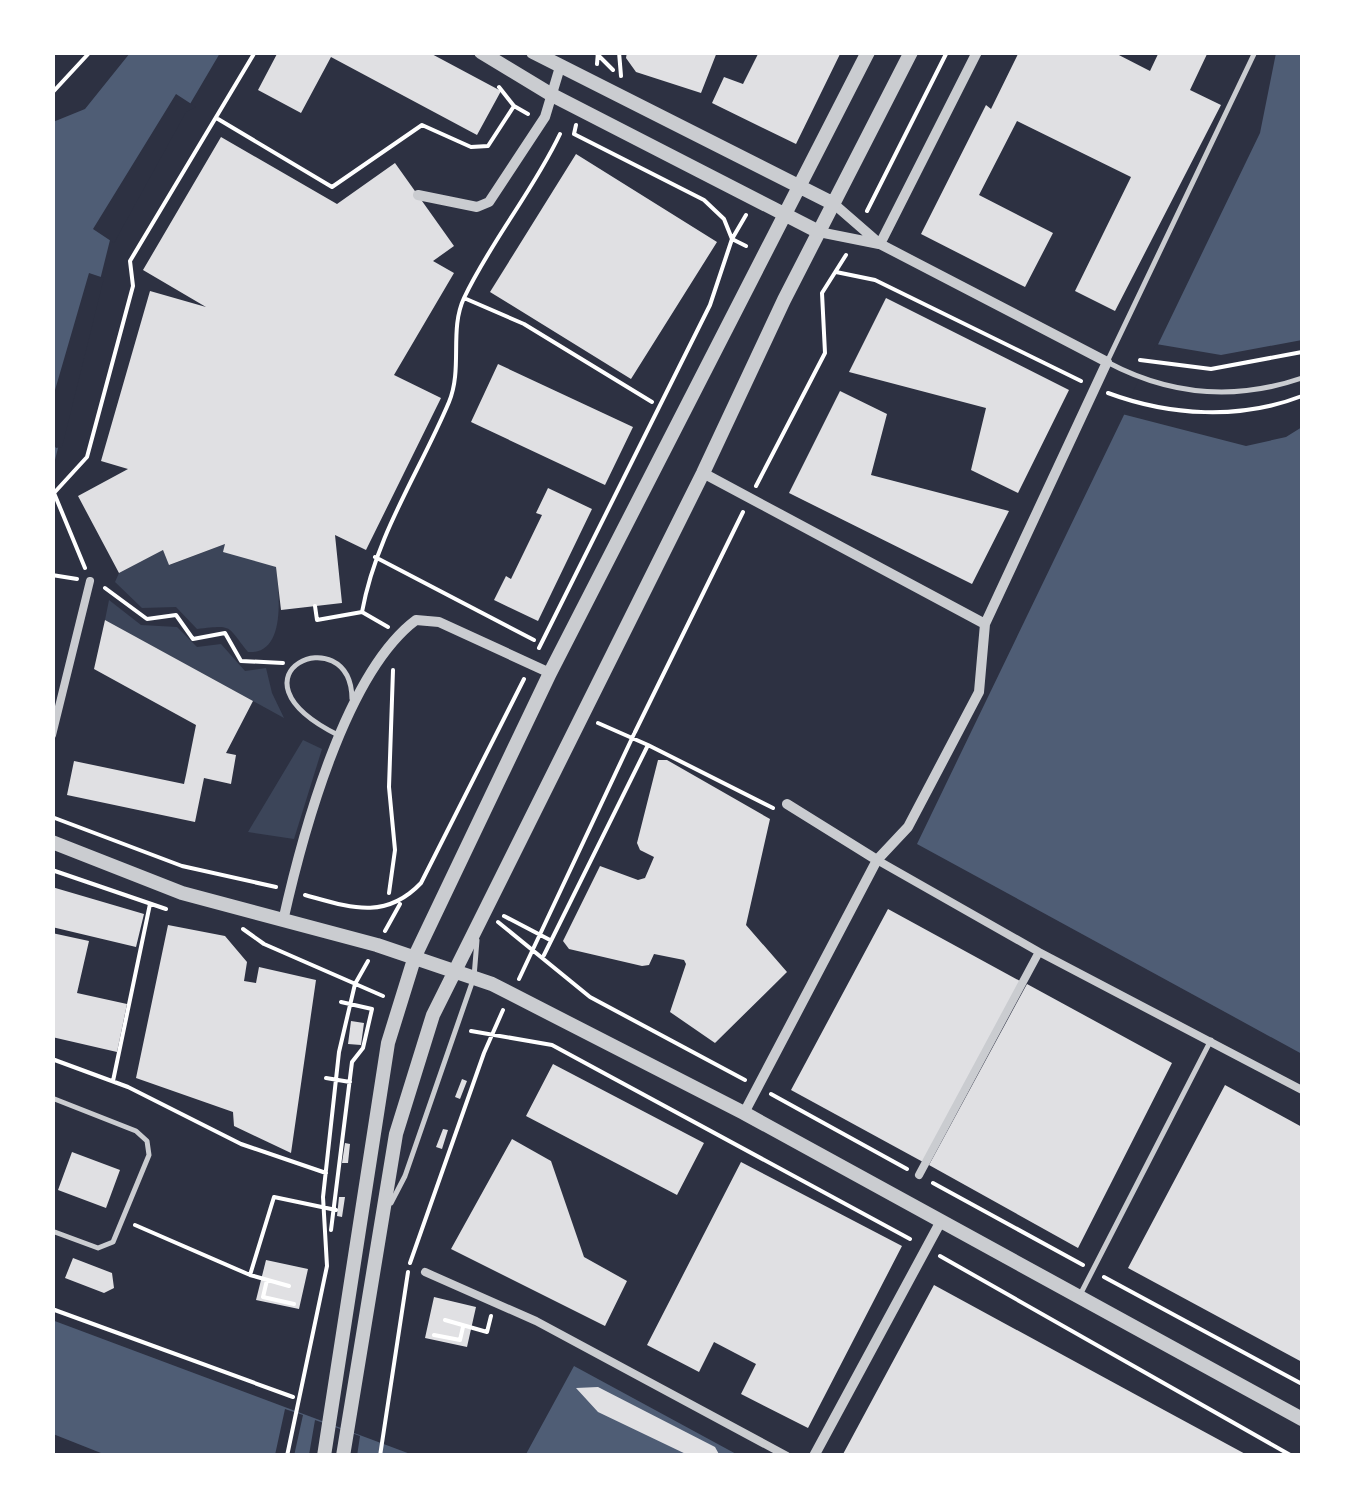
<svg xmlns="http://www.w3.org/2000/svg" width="1355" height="1508" viewBox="0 0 1355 1508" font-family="'Work Sans',sans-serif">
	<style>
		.green { fill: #3c4559 }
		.water { fill: #4f5d75 }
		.pier { fill: #2d3142 }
		.building { fill: #e0e0e3 }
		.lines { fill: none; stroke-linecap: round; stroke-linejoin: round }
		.path { stroke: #fff; stroke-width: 4 }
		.service { stroke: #caccd0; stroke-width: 5 }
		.pedestrian { stroke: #caccd0; stroke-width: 8 }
		.minor { stroke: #caccd0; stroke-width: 10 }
		.tertiary { stroke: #caccd0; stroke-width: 14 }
	</style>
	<rect width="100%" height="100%" fill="#2d3142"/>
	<!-- green -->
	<path class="green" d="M225,544L276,567C279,591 287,655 248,652C226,625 234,625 197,629L176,607L142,608L115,582L119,573L163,550L170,565Z
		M109,600L141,625L177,627L197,647L221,644L245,671L266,668L272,693L284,718L105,620Z
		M303,740L322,749L294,839L248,832Z"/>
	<!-- water -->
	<path class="water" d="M130,53H220L110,240L53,468V122L85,109Z
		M1276,53H1302V1054L917,844L1260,133Z
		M52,1320L413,1455H106L53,1434Z
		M574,1366L738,1455L525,1456Z"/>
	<!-- pier -->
	<path class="pier" d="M176,94L196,107L186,112L114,243L93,229Z
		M89,273L104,278L62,447L56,448L53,444V397Z
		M1302,340V427L1286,437L1246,446L1122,414L1156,344L1221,355Z
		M285,1409L303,1415L294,1456L275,1455Z
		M315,1420L360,1436L357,1456L309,1455Z"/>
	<!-- building -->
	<path class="building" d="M278,52H428L501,91L477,135L331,57L301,113L258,90Z
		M627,52H717L701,93L636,72L626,58Z
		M759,52H841L796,144L712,103L724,77L743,84Z
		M1019,52H1113L1150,71L1159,52H1208L1190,90L1221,105L1115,311L1075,291L1131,177L1017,121L979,195L1053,233L1025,287L921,234L986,105L991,109Z
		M221,137L337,204L395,163L454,246L433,261L454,273L394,375L441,398L366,550L335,535L342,603L281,610L276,567L223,552L225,544L169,565L163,550L119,573L78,496L128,469L101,461L150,291L206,307L143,270Z
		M576,154L717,242L631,379L490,292Z
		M886,298L1069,390L1018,493L971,470L986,408L849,372Z
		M498,364L633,427L605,485L471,422Z
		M840,391L887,414L871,475L1009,511L972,584L789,493Z
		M548,488L592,509L538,621L494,600L506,576L511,579L542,515L536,513Z
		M105,620L253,701L226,753L236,755L231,784L204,778L195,822L67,795L74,761L184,784L186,775L196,725L94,669Z
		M658,760H667L770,819L746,925L787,972L715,1043L670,1012L686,964L684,960L654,954L649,965L642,966L569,949L563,941L600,866L638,880L645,878L654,857L640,850L637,843Z
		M52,887L144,914L136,947L52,927Z
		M888,909L1020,981L923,1162L791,1090Z
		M168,925L225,936L247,962L244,981L256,983L259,967L316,980L291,1153L234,1126L233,1112L136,1078Z
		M52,933L89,941L77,993L127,1004L117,1052L52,1037Z
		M1027,984L1172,1063L1078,1248L929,1165Z
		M351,1021L364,1023L361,1045L348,1044Z
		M553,1064L704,1143L677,1195L526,1116Z
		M462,1079L467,1081L460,1099L455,1097Z
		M1225,1085L1302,1127V1362L1128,1268Z
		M443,1129L448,1130L442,1149L436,1147Z
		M512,1139L551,1161L584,1257L627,1281L605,1326L451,1249Z
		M345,1143L350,1144L348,1163H342Z
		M72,1152L120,1170L106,1208L58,1190Z
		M741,1162L902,1246L808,1428L741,1394L756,1364L714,1342L699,1372L647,1345Z
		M339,1197H345L342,1217L337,1216Z
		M73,1258L112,1273L114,1288L104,1293L65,1278Z
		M266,1260L308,1269L299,1309L256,1300Z
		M934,1285L1164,1410L1249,1456H842Z
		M434,1297L476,1307L467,1347L425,1338Z
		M598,1387L715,1447L720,1456H690L598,1412L576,1388Z"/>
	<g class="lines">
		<!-- path -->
		<path class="path" d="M595,52L613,70
			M619,52L621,76
			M597,64L598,52
			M499,87L514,106L528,114
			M52,93L90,52
			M218,119L332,187L422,125L471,147L488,146L514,106
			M576,125L574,134L704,200L724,219L732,239L746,246
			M867,211L947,52
			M836,272L875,280L1081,381
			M464,298L524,324L652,402
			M1140,360L1211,369L1302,352
			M1108,393C1170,416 1240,420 1302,396
			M756,486L825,353L822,293L846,255
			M375,557L534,640
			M85,568L54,493L87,457L133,286L130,261L255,52
			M52,575L77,579
			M105,588L147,619L176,615L193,639L225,633L241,661L283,663
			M315,606L317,620L362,612L388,627
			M362,612C376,535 419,473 449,402C463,368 449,330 464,298C491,241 533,191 560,134
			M539,648L710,305L732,239L746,215
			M635,732L743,512
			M648,745L773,808
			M52,817L182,866L276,887
			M52,870L166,909
			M389,893L395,850L389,787L393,670
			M305,895C349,907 385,921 421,883L524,679
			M504,916L550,940
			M498,922L590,997L745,1080
			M243,929L264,944L383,996
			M385,931L400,904
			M544,955L648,745L598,723
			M519,979L634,734
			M471,1031L552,1045L910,1239
			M52,1059L128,1087L241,1144L326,1173
			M326,1078L350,1082
			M113,1081L150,904
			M771,1094L907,1169
			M933,1183L1083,1265
			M135,1225L250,1275
			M331,1230L352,1062L363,1048L372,1009L341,1002
			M940,1256L1292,1456
			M410,1263L484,1053L503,1010
			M1104,1277L1302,1384
			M267,1280L263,1297L294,1304
			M289,1286L250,1275L274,1197L336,1210
			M52,1309L293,1397
			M445,1320L487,1332L491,1316
			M434,1335L460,1340L463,1327
			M287,1456L327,1266L323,1197L339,1052L355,984L368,961
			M380,1456L408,1272"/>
		<!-- service -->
		<path class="service" d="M1255,52L1107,362C1169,395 1235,401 1302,378
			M338,735C216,674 351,616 352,699
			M52,1098L136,1131L147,1141L149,1155L113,1242L98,1248L52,1231
			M391,1203L405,1176L474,977L477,940
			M1081,1293L1211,1040"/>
		<!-- pedestrian -->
		<path class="pedestrian" d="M52,735L90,581
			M877,860L1039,952L1302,1090
			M919,1175L1039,952
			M425,1272L536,1321L787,1456"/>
		<!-- minor -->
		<path class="minor" d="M418,195L477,207L489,202L545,117L560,67
			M819,232L879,244
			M880,244L977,52
			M703,473L985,624
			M787,804L877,860
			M283,921C302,836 345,673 416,620L439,622L550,673
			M744,1113L877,860L908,827L979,692L985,624L1107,362L880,244L834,204
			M814,1456L941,1221"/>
		<!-- tertiary -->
		<path class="tertiary" d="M481,52L552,95L819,232
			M533,52L834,204
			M52,842L182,893L377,945L492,984L744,1113L1302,1419
			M324,1456L388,1043L415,956L550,673L868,52
			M343,1456L396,1134L433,1015L703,473L784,300L911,52"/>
	</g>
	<!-- border -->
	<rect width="1355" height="1508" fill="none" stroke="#ffffff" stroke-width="110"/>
</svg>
